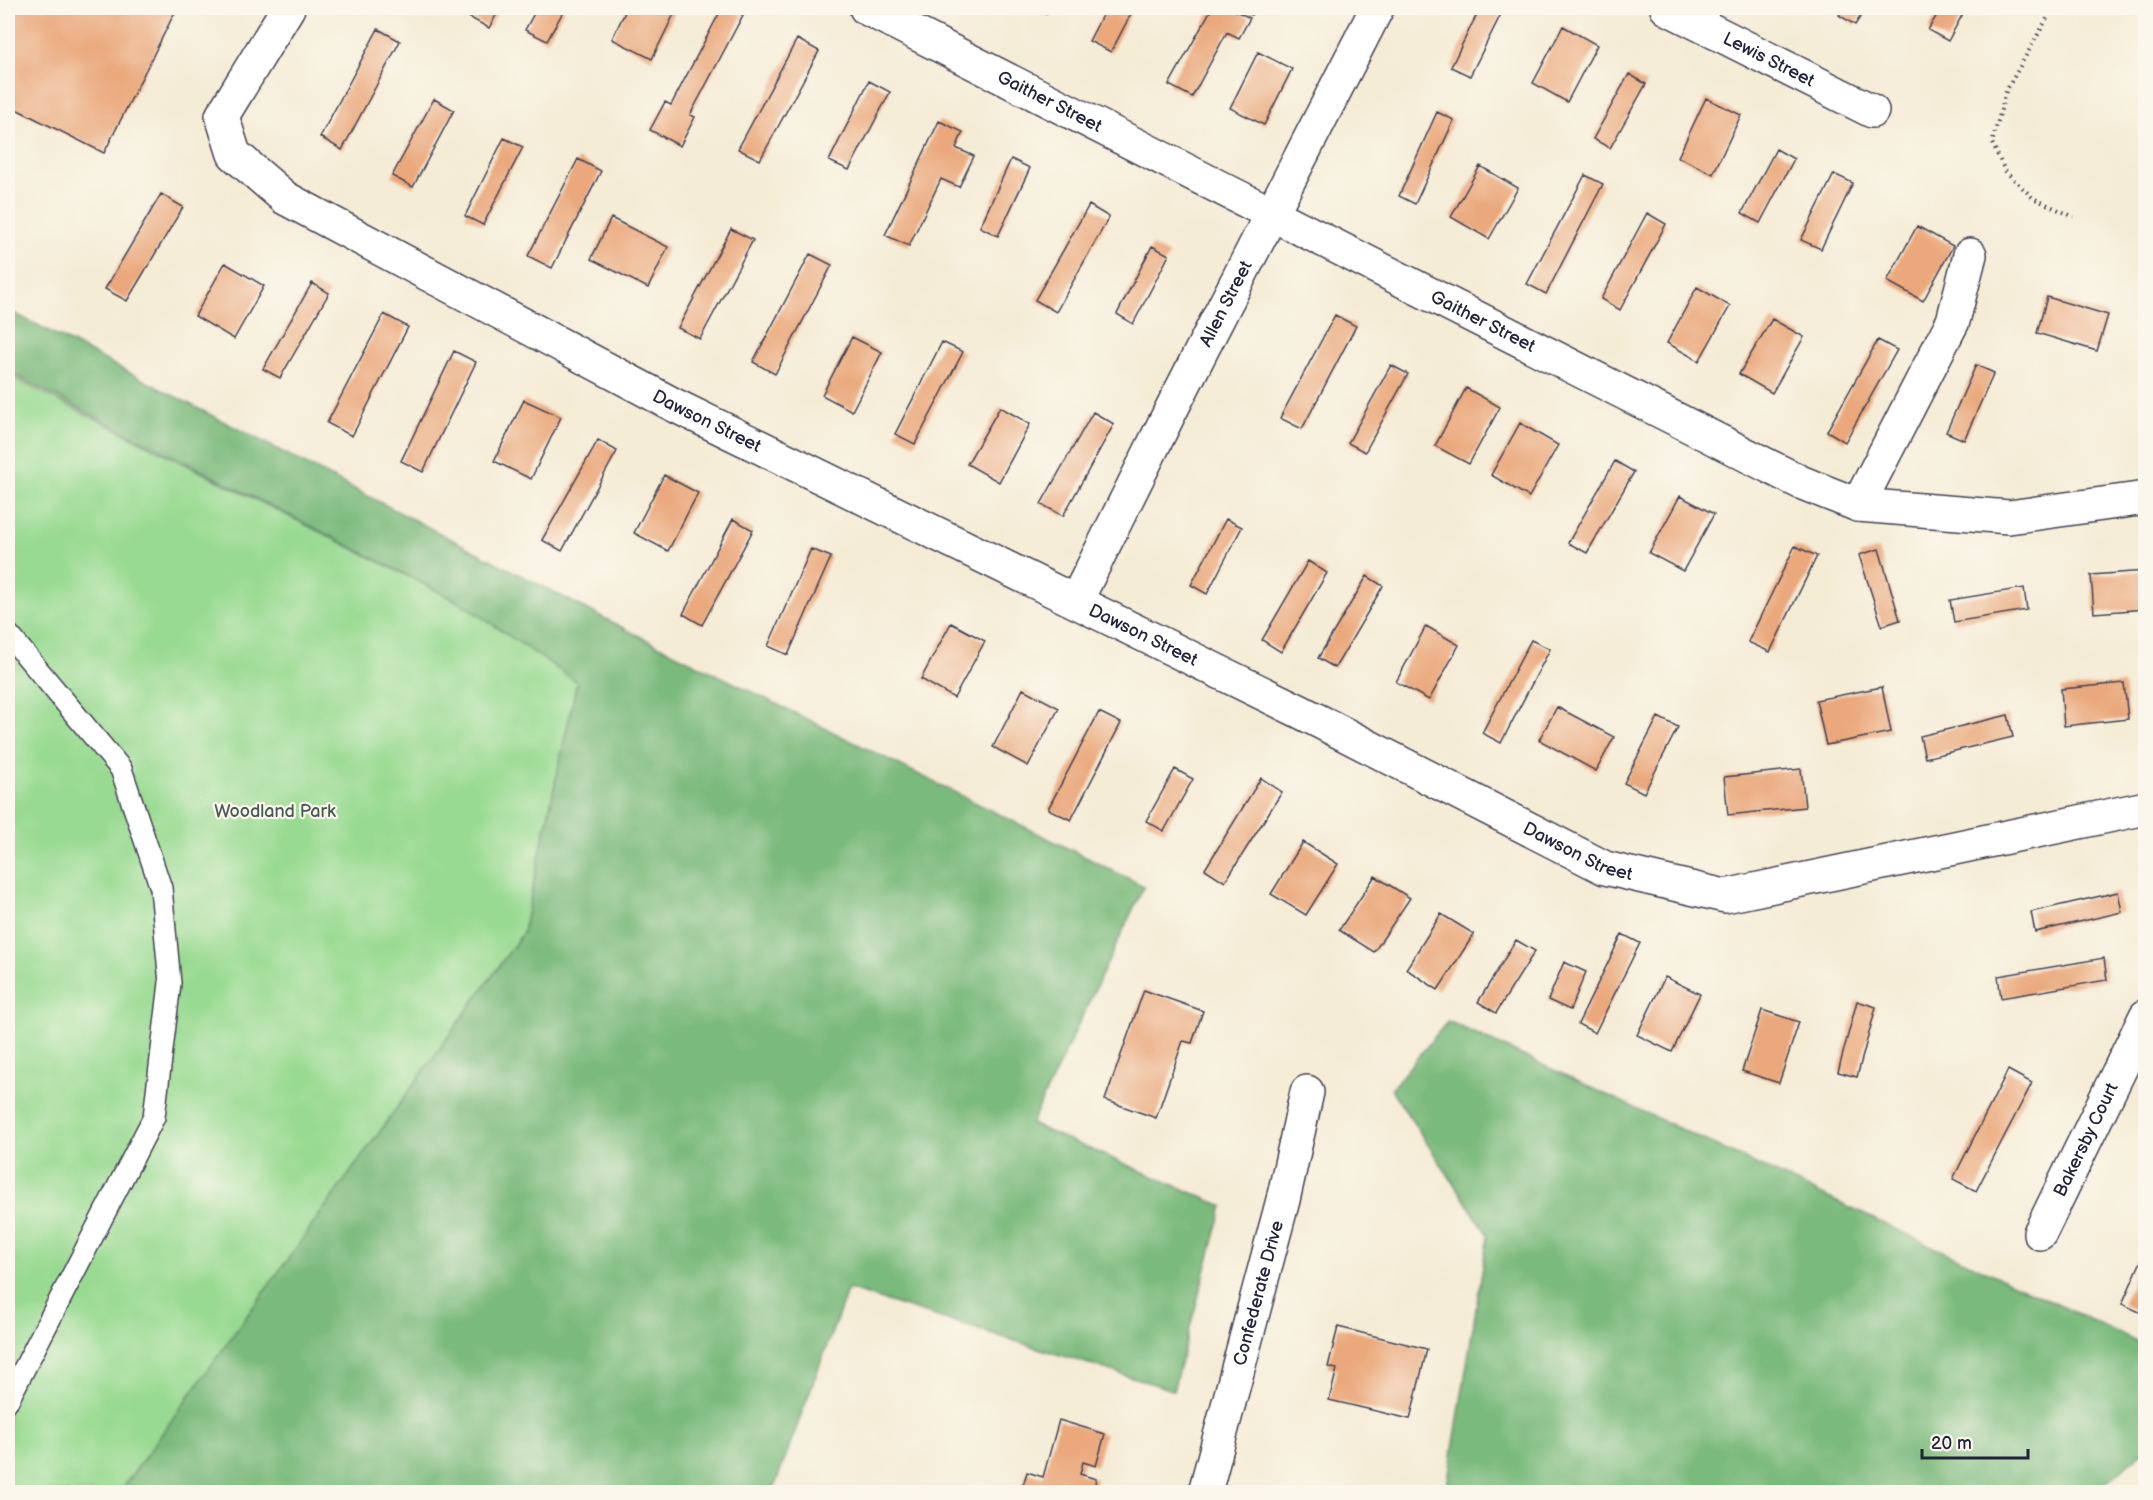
<svg xmlns="http://www.w3.org/2000/svg" width="2153" height="1500" viewBox="0 0 2153 1500" font-family="'Balsamiq Sans',sans-serif">
	<style>
		.green { fill: #98da91; stroke: #5d7e66; stroke-width: 1.5 }
		.forest { fill: #7aba7b; stroke: #4e6e5b; stroke-width: 1.5 }
		.building { fill: #eaa87b }
		.lines { fill: none; stroke-linecap: round; stroke-linejoin: round }
		.lane-casing { stroke: #424052; stroke-width: 24 }
		.street-casing { stroke: #424052; stroke-width: 36 }
		.path { stroke: #424052; stroke-width: 4; stroke-dasharray: 1.5 4.5; stroke-linecap: butt }
		.lane { stroke: #fff; stroke-width: 21 }
		.street { stroke: #fff; stroke-width: 33 }
		.labels { text-anchor: middle; dominant-baseline: central; stroke-width: 4.5; stroke-linejoin: round; paint-order: stroke }
		.street-label { font-size: 18px; fill: #22223b; stroke: #fbf7ec }
		.park-label { font-size: 18px; fill: #455955; stroke: #fbf7ec }
	</style>
	<rect width="100%" height="100%" fill="#fbf7ec"/>
	<filter id="ink" filterUnits="userSpaceOnUse"><feTurbulence type="fractalNoise" baseFrequency=".0167" numOctaves="2"/><feDisplacementMap in="SourceGraphic" scale="12" xChannelSelector="R" yChannelSelector="G"/><feConvolveMatrix kernelMatrix="1 2 1 2 8 2 1 2 1" color-interpolation-filters="sRGB"/></filter>
	<filter id="wash" filterUnits="userSpaceOnUse"><feTurbulence type="fractalNoise" baseFrequency=".008" numOctaves="4" result="noise"/><feDisplacementMap in="SourceGraphic" scale="24" xChannelSelector="R" yChannelSelector="G"/><feGaussianBlur stdDeviation="1.35" result="paint"/><feColorMatrix in="noise" values="0 0 0 0 0 0 0 0 0 0 0 0 0 0 0 0 0 1.4 0 .05"/><feComposite in="paint" operator="in"/></filter>
	<g filter="url(#wash)">
		<rect width="100%" height="100%" fill="#f5ecd6"/>
		<!-- green -->
		<path class="green" d="M8,375L461,603L577,682L523,933L120,1492H8Z"/>
		<!-- forest -->
		<path class="forest" d="M8,310L625,629L1144,886L1031,1124L1223,1206L1173,1390L848,1289L774,1488L786,1492H120L523,933L577,682L461,603L8,372Z
			M1448,1021L2145,1345V1450L2099,1489L2097,1492H1446L1488,1235L1391,1089Z"/>
		<g id="blocks">
			<!-- building -->
			<path class="building" d="M8,8H177L104,153L8,105Z
				M452,8H500L489,28Z
				M537,8H565L547,41L525,30Z
				M627,8H677L652,59L612,39Z
				M722,8H728L743,15L690,115L695,117L680,146L650,130L665,102L671,105Z
				M1034,8H1050L1046,14Z
				M1106,8H1134L1111,52L1089,41Z
				M1212,8H1230L1250,18L1239,38L1227,32L1192,97L1169,85Z
				M1237,8H1256L1252,15Z
				M1480,8H1504L1470,76L1451,67Z
				M1844,8H1866L1855,25L1839,15Z
				M1941,8H1966L1948,41L1928,30Z
				M1563,26L1597,45L1567,102L1533,83Z
				M378,29L400,41L342,150L320,137Z
				M797,39L819,51L760,160L738,149Z
				M1258,52L1292,69L1264,125L1230,108Z
				M1629,74L1646,84L1610,148L1593,139Z
				M869,81L890,92L849,170L829,161Z
				M1706,98L1741,115L1713,174L1678,157Z
				M434,99L454,110L413,187L392,176Z
				M1437,112L1454,120L1415,204L1399,196Z
				M939,121L963,132L956,148L974,156L959,187L941,179L909,246L885,235Z
				M504,138L523,147L483,225L465,216Z
				M1776,149L1794,159L1760,223L1742,213Z
				M578,159L601,171L552,268L528,256Z
				M1011,159L1030,168L998,236L980,227Z
				M1480,166L1518,188L1489,239L1451,217Z
				M1834,174L1853,183L1821,249L1801,240Z
				M1585,175L1603,184L1546,294L1527,284Z
				M161,194L183,207L127,301L105,289Z
				M1089,205L1109,217L1056,312L1035,300Z
				M1647,213L1666,224L1620,310L1601,299Z
				M611,218L668,247L648,288L591,259Z
				M1917,226L1953,246L1923,301L1887,281Z
				M731,229L753,240L700,339L678,328Z
				M1152,246L1169,255L1133,324L1117,314Z
				M810,254L832,265L775,374L753,362Z
				M225,263L264,286L234,339L195,316Z
				M312,283L329,293L280,378L263,369Z
				M1697,287L1730,306L1699,361L1667,343Z
				M2047,297L2108,315L2097,351L2037,333Z
				M384,314L408,327L352,436L327,423Z
				M1335,315L1356,326L1302,429L1280,418Z
				M1772,319L1804,337L1772,393L1739,374Z
				M852,337L882,352L852,411L822,395Z
				M1878,340L1897,350L1845,442L1827,431Z
				M942,342L963,352L915,444L895,434Z
				M454,351L476,362L423,472L401,461Z
				M1391,365L1408,374L1365,452L1348,443Z
				M1976,365L1994,373L1964,440L1946,432Z
				M1466,388L1500,407L1469,464L1435,446Z
				M524,400L561,417L531,479L494,461Z
				M1000,407L1030,424L999,482L967,464Z
				M1093,412L1114,424L1063,516L1041,504Z
				M1520,423L1558,445L1529,497L1491,475Z
				M598,440L617,451L562,551L542,540Z
				M1615,461L1634,472L1587,553L1568,543Z
				M664,475L698,493L668,551L634,533Z
				M1680,496L1714,514L1683,571L1649,553Z
				M733,519L753,530L702,625L683,614Z
				M1226,519L1242,527L1207,594L1191,585Z
				M1795,546L1817,556L1770,652L1748,642Z
				M811,549L831,557L788,655L768,646Z
				M1879,549L1900,620L1882,626L1859,555Z
				M1308,561L1327,573L1281,652L1262,640Z
				M2146,571V609L2094,613L2091,575Z
				M1367,576L1383,586L1335,668L1318,658Z
				M2024,588L2027,610L1954,622L1950,600Z
				M951,623L985,641L954,698L921,679Z
				M1426,626L1459,645L1429,700L1396,682Z
				M1531,640L1550,649L1501,743L1482,733Z
				M2124,683L2128,719L2064,726L2061,689Z
				M1882,687L1891,732L1826,745L1816,700Z
				M1023,689L1059,708L1028,766L993,747Z
				M1557,707L1614,737L1596,771L1539,740Z
				M1099,712L1121,723L1071,820L1048,809Z
				M2008,715L2013,737L1925,758L1920,736Z
				M1658,717L1678,727L1644,793L1624,783Z
				M1175,769L1193,779L1164,831L1146,821Z
				M1801,769L1805,807L1728,815L1724,777Z
				M1261,778L1282,792L1225,882L1205,869Z
				M1303,842L1338,864L1306,915L1271,894Z
				M1375,876L1410,898L1374,952L1339,930Z
				M2118,892L2122,912L2035,932L2031,912Z
				M1441,914L1474,934L1438,990L1406,969Z
				M1622,934L1640,943L1595,1033L1578,1024Z
				M1516,940L1535,951L1496,1013L1478,1002Z
				M2104,958L2107,980L2001,998L1998,976Z
				M1564,962L1586,972L1570,1010L1548,1000Z
				M1665,977L1700,994L1672,1052L1637,1035Z
				M1144,990L1203,1011L1192,1043L1183,1041L1156,1118L1105,1100Z
				M1857,1001L1876,1007L1857,1077L1838,1072Z
				M1762,1010L1799,1022L1779,1083L1742,1071Z
				M2008,1070L2032,1083L1976,1191L1953,1179Z
				M2146,1250V1315L2122,1304Z
				M1338,1327L1427,1349L1410,1419L1329,1400L1337,1369L1328,1367Z
				M1059,1420L1105,1434L1096,1466L1083,1462L1080,1474L1096,1479L1093,1492H1021L1027,1472L1043,1477Z"/>
		</g>
	</g>
	<g filter="url(#ink)">
		<use href="#blocks" fill-opacity="0" stroke="#424052" stroke-width="1.5"/>
		<g class="lines">
			<defs>
				<path id="lane" d="M8,634L121,769L161,888L170,983L154,1117L8,1400"/>
				<g id="street">
					<path id="s1" d="M288,8L222,116L234,154L285,198L674,405L1301,712L1605,868L1725,896L2146,808"/>
					<path id="s2" d="M866,8L1800,482L1858,505L2009,517L2146,498"/>
					<path id="s3" d="M1667,8L1872,111"/>
					<path d="M1858,505L1953,321L1970,255"/>
					<path id="s4" d="M1076,601L1169,414L1377,8"/>
					<path id="s5" d="M2040,1233L2146,1016"/>
					<path id="s6" d="M1205,1492L1283,1200L1307,1092"/>
				</g>
			</defs>
			<!-- lane casing -->
			<use href="#lane" class="lane-casing"/>
			<!-- street casing -->
			<use href="#street" class="street-casing"/>
			<!-- path -->
			<path class="path" d="M2053,8L2006,91L1992,143L2005,171L2033,198L2074,217"/>
			<!-- lane -->
			<use href="#lane" class="lane"/>
			<!-- street -->
			<use href="#street" class="street"/>
		</g>
	</g>
	<g class="labels">
		<!-- street labels -->
		<g class="street-label">
			<text stroke="none"><textPath href="#s3" startOffset="114">Lewis Street</textPath></text>
			<text stroke="none"><textPath href="#s2" startOffset="206">Gaither Street</textPath></text>
			<text stroke="none"><textPath href="#s4" startOffset="333">Allen Street</textPath></text>
			<text stroke="none"><textPath href="#s2" startOffset="692">Gaither Street</textPath></text>
			<text stroke="none"><textPath href="#s1" startOffset="711">Dawson Street</textPath></text>
			<text stroke="none"><textPath href="#s1" startOffset="1197">Dawson Street</textPath></text>
			<text stroke="none"><textPath href="#s1" startOffset="1683">Dawson Street</textPath></text>
			<text stroke="none"><textPath href="#s5" startOffset="104">Bakersby Court</textPath></text>
			<text stroke="none"><textPath href="#s6" startOffset="206">Confederate Drive</textPath></text>
		</g>
		<!-- park labels -->
		<g class="park-label">
			<text x="275" y="811">Woodland Park</text>
		</g>
	</g>
	<!-- margin -->
	<rect width="2153" height="1500" fill="none" stroke="#fbf7ec" stroke-width="30"/>
	<!-- scale -->
	<path d="M1922 1449v9h106v-9" fill="none" stroke="#22223b" stroke-width="3"/>
	<text x="1931" y="1449" font-size="18" fill="#22223b" stroke="#fbf7ec" stroke-width="4.5" paint-order="stroke">20 m</text>
</svg>
